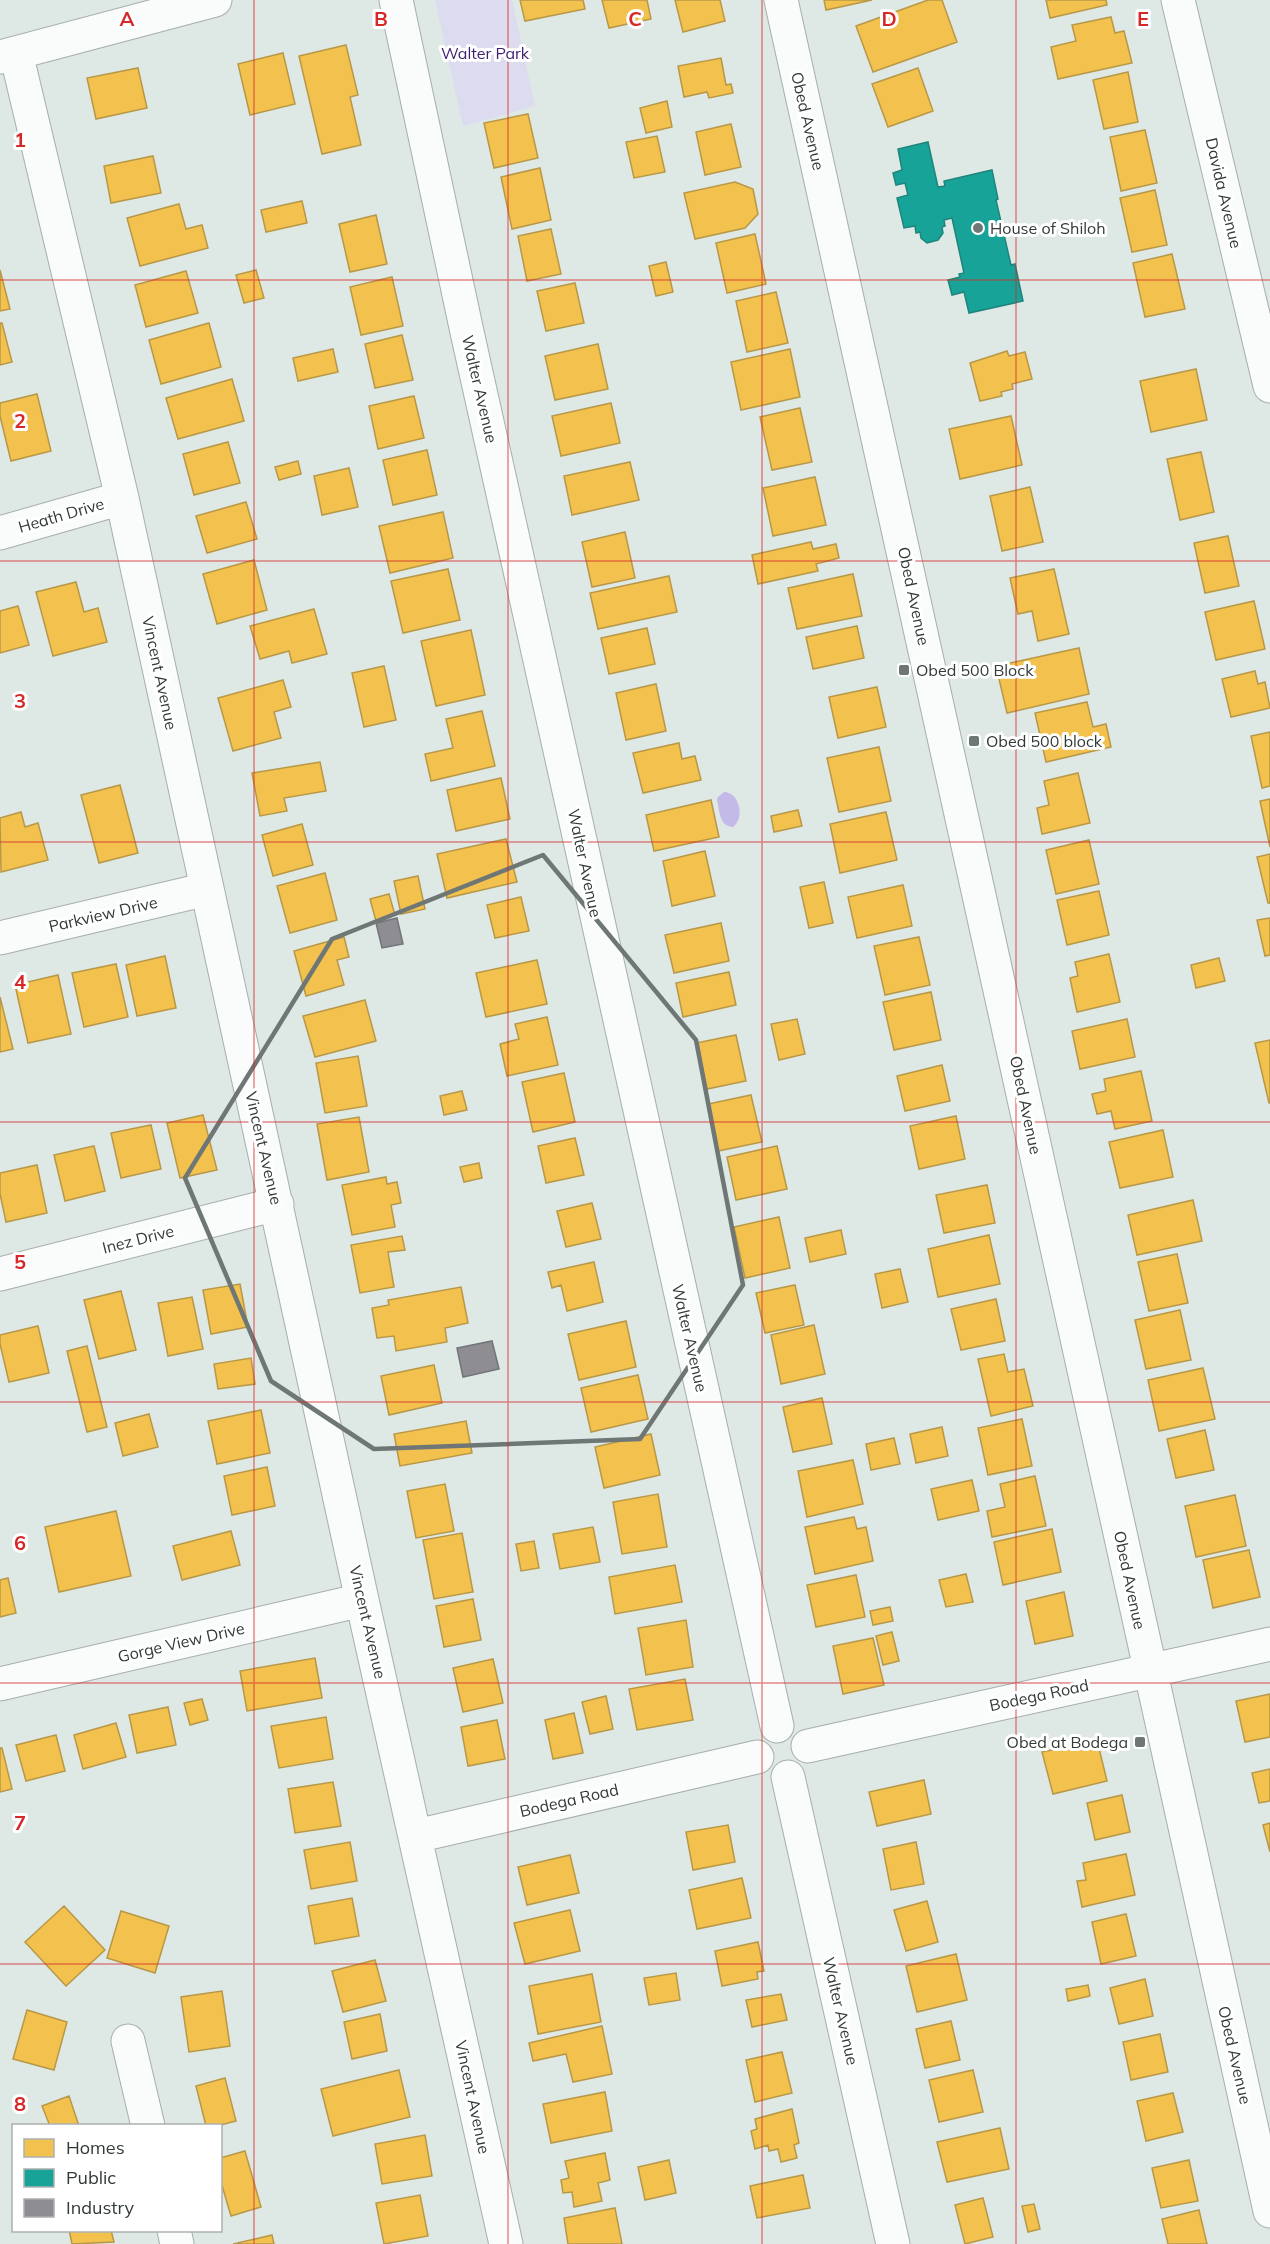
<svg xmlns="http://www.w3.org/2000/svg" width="1270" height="2244" viewBox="0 0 1270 2244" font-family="Mulish,sans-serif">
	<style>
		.green { fill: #dcdbef }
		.water { fill: #c4bae8 }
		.homes { fill: #f2c14e; stroke: #b89847; stroke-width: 1.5 }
		.public { fill: #17a398; stroke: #1f847b; stroke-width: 1.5 }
		.industry { fill: #8d8d92; stroke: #727477; stroke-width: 1.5 }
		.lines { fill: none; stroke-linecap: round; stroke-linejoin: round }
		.minor-casing { stroke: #a6aeac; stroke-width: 35 }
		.minor { stroke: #fafcfb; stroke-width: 33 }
		.marked { fill: none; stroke: #6e7775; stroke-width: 4.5; stroke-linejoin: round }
		.grid { fill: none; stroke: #d62828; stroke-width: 1.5; stroke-opacity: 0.55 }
		.poi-dot { fill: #6e7775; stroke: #fff; stroke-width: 2 }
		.labels { text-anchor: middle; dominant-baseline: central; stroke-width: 6; stroke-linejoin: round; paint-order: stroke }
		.park-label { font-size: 16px; fill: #40216f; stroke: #fff }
		.street-label { font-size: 16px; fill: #323a38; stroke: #fff }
		.poi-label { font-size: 16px; fill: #323a38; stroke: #fff; text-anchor: start }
		.grid-label { font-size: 20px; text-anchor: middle; font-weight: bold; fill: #d62828; stroke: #fff; stroke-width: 6; stroke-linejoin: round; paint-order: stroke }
	</style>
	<rect width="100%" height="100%" fill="#dee8e5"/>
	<!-- green -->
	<path class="green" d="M435,0H512L535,106L463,126Z"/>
	<!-- water -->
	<path class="water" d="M724,792C740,792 745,819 733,827C719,826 720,812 717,800L718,797Z"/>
	<!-- homes -->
	<path class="homes" d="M520,0H583L585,9L525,21Z
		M602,0H647L651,19L609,28Z
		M675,0H720L725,21L683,32Z
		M824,0H872L826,10Z
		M928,0H942L957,42L873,72L856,26Z
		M1046,0H1106L1107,5L1050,18Z
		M1111,17L1115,33L1124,31L1132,63L1058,79L1051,47L1076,41L1072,25Z
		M346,45L358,95L350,97L361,145L322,154L299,56Z
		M283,53L295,104L250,115L238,64Z
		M721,58L726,85L731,84L733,93L709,98L707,92L684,97L678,66Z
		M138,68L147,108L96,119L87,78Z
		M918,68L933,111L888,127L872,84Z
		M1128,72L1138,122L1104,129L1093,80Z
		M667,101L672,127L646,133L640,108Z
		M528,114L538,158L494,168L484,123Z
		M731,124L741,167L705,175L696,132Z
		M1145,130L1157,183L1121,191L1110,137Z
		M657,136L665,172L634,178L626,142Z
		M153,156L161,193L111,203L104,166Z
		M540,168L551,220L512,229L501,177Z
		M735,182L753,189L758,214L745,228L695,239L684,193Z
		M1155,190L1167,245L1132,252L1120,198Z
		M302,201L307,223L266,232L261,210Z
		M179,204L186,229L202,225L208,248L140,266L127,218Z
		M376,215L387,264L350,272L339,224Z
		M551,229L561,274L527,281L518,236Z
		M755,234L766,284L727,293L716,243Z
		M1172,254L1185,309L1145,317L1133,263Z
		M666,262L673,292L656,296L649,266Z
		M0,270L10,309L0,311Z
		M256,270L264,298L244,303L236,275Z
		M186,271L198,313L146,327L135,285Z
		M392,277L403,326L361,335L350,287Z
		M575,283L584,323L546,331L537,291Z
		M776,292L788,343L747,352L736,301Z
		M0,323H2L12,362L0,365Z
		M209,323L221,367L161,384L149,340Z
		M402,335L413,380L375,388L365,344Z
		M598,344L608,389L555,400L545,356Z
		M333,349L338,372L298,381L293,358Z
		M790,349L800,397L741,410L731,362Z
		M1007,351L1009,356L1025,352L1032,379L1012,384L1013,389L1001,392L1002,396L980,401L970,363Z
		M1196,369L1207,420L1151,432L1140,381Z
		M232,379L244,421L178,439L166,398Z
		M37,394L51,451L11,461L0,416V403Z
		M414,396L424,438L378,449L369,406Z
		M611,403L620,443L561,456L552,416Z
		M800,408L812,462L772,470L760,417Z
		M1011,416L1022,465L960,479L949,429Z
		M228,442L240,483L194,495L183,454Z
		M427,450L437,495L393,505L383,460Z
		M1201,452L1214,512L1180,520L1167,459Z
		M298,461L301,474L279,480L275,467Z
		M630,462L639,500L572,515L564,476Z
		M349,468L358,507L322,515L314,476Z
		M815,477L826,525L773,536L763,488Z
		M1030,487L1043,542L1002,551L990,496Z
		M246,502L257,539L207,553L196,516Z
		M443,512L453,558L390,573L379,526Z
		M625,532L635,578L592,587L582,542Z
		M1228,536L1239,586L1205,593L1194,543Z
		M811,542L813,549L836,544L839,558L816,564L818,571L758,584L752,555Z
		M254,560L267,610L217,624L203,574Z
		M448,569L460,620L403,633L391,581Z
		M1054,569L1069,634L1038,641L1032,611L1018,614L1010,578Z
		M853,574L862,616L797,629L788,588Z
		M669,576L677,612L598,629L590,593Z
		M76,582L84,612L98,608L107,642L53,656L36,592Z
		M1254,601L1265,649L1216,660L1205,612Z
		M18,606L29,645L0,653V611Z
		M314,609L327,654L292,663L289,651L260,659L250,626Z
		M857,626L864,658L813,669L806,637Z
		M647,628L655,664L609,674L601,638Z
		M471,630L485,695L436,706L421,641Z
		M1079,648L1089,694L1007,713L996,666Z
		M384,666L396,720L364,727L352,673Z
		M1255,671L1258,684L1265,682L1270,708L1231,717L1222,679Z
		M283,680L291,707L274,712L281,738L233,751L218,698Z
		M656,684L666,731L626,740L616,693Z
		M877,687L886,727L838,738L829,697Z
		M1087,702L1093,727L1106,724L1111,747L1046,762L1035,713Z
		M482,711L495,766L431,781L425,754L453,748L446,719Z
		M1270,732V786L1262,788L1251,736Z
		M679,743L682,759L695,756L701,780L643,793L633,753Z
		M879,747L891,801L839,812L827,758Z
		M320,762L326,791L284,798L287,811L260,816L252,773Z
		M1078,773L1090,823L1042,834L1037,808L1049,805L1044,781Z
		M501,778L510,819L456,831L447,790Z
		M120,785L138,853L99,863L81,795Z
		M1270,799V847L1260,801Z
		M711,800L719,837L654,851L646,815Z
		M798,810L802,826L774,832L771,816Z
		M21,812L25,827L38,823L48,860L1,872L0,818Z
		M886,812L897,860L840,873L830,824Z
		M302,824L313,865L273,876L262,835Z
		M506,839L517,882L447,898L437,854Z
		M1089,840L1099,884L1056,894L1046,850Z
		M705,851L715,896L672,906L663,861Z
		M1270,854V903H1268L1257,857Z
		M325,873L337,920L290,933L277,886Z
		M418,876L425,909L401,914L394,881Z
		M824,882L833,923L809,928L800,887Z
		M903,885L912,926L857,938L848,897Z
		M1099,891L1109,935L1067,945L1057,900Z
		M389,894L395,915L376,921L370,899Z
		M521,897L529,931L495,938L487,905Z
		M1270,918V955L1265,956L1257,920Z
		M721,923L729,961L674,973L665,935Z
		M344,937L349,957L337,960L344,985L306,996L294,951Z
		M919,937L930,985L885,995L874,946Z
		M1109,954L1120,1002L1077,1012L1070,978L1078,976L1075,962Z
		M165,956L176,1008L137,1016L126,965Z
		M1219,958L1225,981L1196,988L1191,965Z
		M537,960L547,1004L486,1017L476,973Z
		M116,964L128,1017L84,1027L72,973Z
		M729,972L736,1005L683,1017L676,983Z
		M58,975L71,1034L28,1043L15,985Z
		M931,992L941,1040L894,1050L883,1002Z
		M0,997L13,1049L0,1052Z
		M365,1000L376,1041L315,1057L303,1016Z
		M547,1017L558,1065L507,1076L500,1044L519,1039L515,1024Z
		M797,1019L805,1054L779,1060L771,1024Z
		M1127,1019L1135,1057L1080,1069L1072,1031Z
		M736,1035L746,1081L707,1089L696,1043Z
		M1270,1040V1103H1269L1255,1043Z
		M358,1056L367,1106L325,1113L316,1063Z
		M942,1065L950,1101L905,1111L897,1076Z
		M1141,1071L1152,1121L1115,1129L1111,1111L1097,1114L1092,1094L1106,1091L1104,1079Z
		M564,1073L575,1122L533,1132L522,1082Z
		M462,1091L467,1110L444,1115L440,1096Z
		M751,1095L762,1142L718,1151L708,1104Z
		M203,1115L217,1170L180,1178L167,1123Z
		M956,1116L965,1159L919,1169L910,1126Z
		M359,1117L369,1172L327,1180L317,1124Z
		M151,1125L161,1169L121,1178L111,1133Z
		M1163,1130L1173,1177L1120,1188L1109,1142Z
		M575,1138L584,1175L546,1183L538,1146Z
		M94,1146L105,1191L65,1201L54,1155Z
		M777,1146L787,1189L736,1200L727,1157Z
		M479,1163L482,1178L464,1182L460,1167Z
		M37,1165L47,1213L6,1222L0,1194V1173Z
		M386,1177L387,1184L397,1182L401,1203L391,1205L395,1227L352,1235L342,1185Z
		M987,1185L995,1223L944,1233L936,1195Z
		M1193,1200L1202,1241L1137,1255L1128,1215Z
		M592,1203L601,1239L566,1247L557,1211Z
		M779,1217L790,1268L745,1278L734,1227Z
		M841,1230L846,1254L810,1262L805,1238Z
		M989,1235L1000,1284L938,1297L928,1249Z
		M402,1236L405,1250L388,1252L394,1287L360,1293L351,1245Z
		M1177,1254L1188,1303L1149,1311L1138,1262Z
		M594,1262L603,1302L567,1311L561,1285L552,1288L548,1272Z
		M900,1269L908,1302L882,1308L875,1274Z
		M240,1284L248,1327L211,1334L203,1290Z
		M795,1285L804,1325L765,1333L756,1293Z
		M461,1287L468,1323L445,1328L447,1342L396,1351L394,1336L377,1338L372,1308L389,1305L388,1300Z
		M121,1291L136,1350L99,1359L84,1300Z
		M192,1297L203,1349L168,1356L158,1303Z
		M996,1299L1005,1341L961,1350L951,1309Z
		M1180,1310L1191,1360L1146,1369L1135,1320Z
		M626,1321L636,1367L579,1380L568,1334Z
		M814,1325L825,1374L781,1384L771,1335Z
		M38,1326L49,1373L9,1382L0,1344V1335Z
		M87,1346L107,1427L87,1432L67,1351Z
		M1004,1354L1008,1372L1024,1369L1033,1406L991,1416L978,1359Z
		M251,1358L255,1384L218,1389L214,1364Z
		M434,1365L442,1403L389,1415L381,1376Z
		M1203,1368L1215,1419L1159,1431L1148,1380Z
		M638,1375L648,1419L591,1432L581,1388Z
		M822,1398L832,1444L793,1452L783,1407Z
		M261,1410L270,1453L217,1464L208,1421Z
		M149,1414L158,1447L123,1456L115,1423Z
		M1022,1419L1032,1466L988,1475L978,1428Z
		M466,1421L472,1453L400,1466L394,1434Z
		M942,1427L948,1456L916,1463L910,1434Z
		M1205,1430L1214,1470L1176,1478L1167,1439Z
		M651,1434L660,1475L604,1488L595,1447Z
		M894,1438L900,1464L871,1470L866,1444Z
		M853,1460L863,1504L807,1517L798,1471Z
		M267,1467L275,1506L232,1515L224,1476Z
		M1035,1476L1046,1526L992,1537L987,1511L1005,1507L1000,1484Z
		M972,1480L979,1511L938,1520L931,1489Z
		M445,1484L454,1531L416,1538L407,1491Z
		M658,1494L667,1547L622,1554L613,1502Z
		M1235,1495L1246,1546L1196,1557L1185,1506Z
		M116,1511L131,1576L59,1592L45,1527Z
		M854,1517L857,1529L866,1527L873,1561L815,1574L805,1527Z
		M593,1527L600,1562L560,1569L553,1534Z
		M1052,1529L1061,1572L1003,1585L994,1542Z
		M231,1531L240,1565L182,1580L173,1546Z
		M462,1533L473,1592L434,1599L423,1540Z
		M534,1541L539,1568L521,1571L516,1544Z
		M1249,1550L1260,1597L1213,1608L1203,1560Z
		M675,1565L682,1602L615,1614L609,1577Z
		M966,1574L973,1602L946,1607L939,1580Z
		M856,1575L865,1617L816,1627L807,1585Z
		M8,1578L16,1613L0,1617V1580Z
		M1064,1592L1073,1636L1035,1644L1026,1601Z
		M473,1599L481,1640L444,1647L436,1606Z
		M890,1607L893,1621L873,1625L870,1611Z
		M686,1620L693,1667L646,1675L638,1628Z
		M892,1632L899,1661L883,1665L876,1636Z
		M873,1638L884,1685L843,1694L833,1646Z
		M315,1658L322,1698L247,1711L240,1671Z
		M493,1659L503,1703L463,1712L453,1668Z
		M685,1679L693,1720L637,1730L629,1689Z
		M1270,1694V1737L1245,1742L1236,1701Z
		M606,1696L613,1729L590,1734L582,1702Z
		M202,1699L208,1720L190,1725L184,1703Z
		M168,1707L176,1745L137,1753L129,1715Z
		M574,1713L583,1753L553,1759L545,1720Z
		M326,1717L333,1759L279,1768L271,1726Z
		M497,1720L505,1759L468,1766L461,1727Z
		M116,1723L126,1757L83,1769L74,1735Z
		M56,1735L65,1771L26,1781L16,1745Z
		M1097,1740L1107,1781L1053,1794L1042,1752Z
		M0,1748H2L12,1789L0,1792Z
		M1270,1769V1801L1259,1803L1252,1773Z
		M924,1780L931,1814L877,1826L869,1792Z
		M333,1782L341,1826L295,1833L288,1789Z
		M1122,1795L1130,1832L1095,1840L1087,1803Z
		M1270,1823V1852L1263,1825Z
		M728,1825L735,1862L693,1870L686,1832Z
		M350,1842L357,1881L311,1889L304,1850Z
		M916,1842L924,1884L891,1890L883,1849Z
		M1126,1854L1135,1895L1082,1907L1077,1881L1086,1880L1083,1863Z
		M570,1855L579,1893L527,1905L518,1867Z
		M742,1878L751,1918L697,1929L689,1890Z
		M352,1898L359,1936L315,1944L308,1906Z
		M927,1901L938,1942L906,1951L894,1910Z
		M64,1906L105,1950L66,1986L25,1942Z
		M570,1910L580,1951L525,1964L514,1923Z
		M121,1911L169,1926L155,1973L107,1958Z
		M1126,1914L1136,1956L1101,1964L1092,1922Z
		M758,1942L764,1971L757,1972L758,1979L722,1986L715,1951Z
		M956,1954L967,2000L917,2012L906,1966Z
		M375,1960L386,2001L343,2012L332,1971Z
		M676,1973L680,2000L649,2005L644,1978Z
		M592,1974L601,2022L538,2034L529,1986Z
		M1145,1979L1153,2016L1119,2024L1110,1988Z
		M1088,1985L1090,1996L1068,2001L1066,1989Z
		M222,1991L230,2046L189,2052L181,1997Z
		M781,1994L787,2020L752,2027L746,2000Z
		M27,2010L67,2022L54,2070L13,2059Z
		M380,2014L387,2051L352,2059L344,2022Z
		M951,2021L960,2060L925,2068L916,2029Z
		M602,2026L612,2074L573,2082L566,2054L533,2061L529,2043Z
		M1160,2034L1168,2072L1131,2080L1123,2042Z
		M782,2052L792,2093L755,2102L746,2060Z
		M399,2070L410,2117L333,2136L321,2089Z
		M973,2070L983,2112L939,2122L929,2080Z
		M225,2078L236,2121L217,2126H206L196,2086Z
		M605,2092L612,2131L551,2143L543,2104Z
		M1173,2093L1183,2132L1146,2141L1137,2101Z
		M69,2096L79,2126H50L42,2106Z
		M792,2109L799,2143L794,2145L797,2158L781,2162L778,2149L769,2151L768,2145L755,2149L751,2131L757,2129L755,2119Z
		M1000,2128L1009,2169L947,2182L937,2142Z
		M425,2135L432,2176L382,2184L375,2144Z
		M245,2151L261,2207L231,2216L220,2179V2158Z
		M605,2153L610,2180L598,2183L602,2201L574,2207L572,2192L563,2193L561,2180L569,2178L565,2161Z
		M669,2160L676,2193L645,2200L638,2167Z
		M1189,2160L1198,2201L1161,2208L1152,2168Z
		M803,2175L810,2208L757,2218L750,2186Z
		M420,2195L428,2236L384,2244L376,2203Z
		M983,2198L993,2237L965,2244L955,2205Z
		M1034,2204L1040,2229L1028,2232L1022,2206Z
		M615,2208L622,2244H568L564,2218Z
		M1199,2210L1207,2244H1168L1162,2219Z
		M69,2230H111L114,2242L72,2244Z
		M272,2235L274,2244H233Z"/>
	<!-- public -->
	<path class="public" d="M928,142L938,187L945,186L944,181L992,170L998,199L996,200L1011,265L1015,264L1023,301L969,313L964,292L952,295L948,280L960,277L959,274L964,273L952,218L944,220L945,226L942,227L943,233L938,240L927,243L921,238L920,232L916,233L915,226L904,228L897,198L908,195L905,183L896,185L893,173L902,170L898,149Z"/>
	<!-- industry -->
	<path class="industry" d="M397,918L403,944L382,948L376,923Z
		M492,1341L499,1369L463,1377L457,1348Z"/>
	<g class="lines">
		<defs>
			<path id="minor" d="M396,0L467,332L777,1726
				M781,0L1270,2211
				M1178,0L1270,386
				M16,53L122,498L362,1600L506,2244
				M0,57L215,0
				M0,533L122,498
				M0,938L207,889
				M0,1274L277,1204
				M0,1684L362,1600
				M808,1746L1270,1644
				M788,1777L893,2244
				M416,1836L757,1757
				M128,2041L148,2126
				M174,2230L177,2244"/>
		</defs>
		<!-- minor casing -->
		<use href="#minor" class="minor-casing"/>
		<!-- minor -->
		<use href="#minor" class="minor"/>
	</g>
	<!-- marked area -->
	<path class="marked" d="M543,855L696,1040L743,1285L640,1439L374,1449L271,1381L185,1178L332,939Z"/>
	<!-- grid -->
	<path class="grid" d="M254,0V2244M508,0V2244M762,0V2244M1016,0V2244M0,280H1270M0,561H1270M0,842H1270M0,1122H1270M0,1402H1270M0,1683H1270M0,1964H1270"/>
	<!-- markers -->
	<g class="poi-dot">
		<circle cx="978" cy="228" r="6"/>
		<rect x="898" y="664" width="12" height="12" rx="3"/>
		<rect x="968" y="735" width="12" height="12" rx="3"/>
		<rect x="1134" y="1736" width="12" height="12" rx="3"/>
	</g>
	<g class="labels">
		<!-- park labels -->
		<g class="park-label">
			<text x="485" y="53">Walter Park</text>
		</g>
		<!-- street labels -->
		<g class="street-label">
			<text transform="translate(808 121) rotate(77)">Obed Avenue</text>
			<text transform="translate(1224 193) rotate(77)">Davida Avenue</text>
			<text transform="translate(480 389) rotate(77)">Walter Avenue</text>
			<text transform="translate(61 515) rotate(-16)">Heath Drive</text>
			<text transform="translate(914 596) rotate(78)">Obed Avenue</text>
			<text transform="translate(160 673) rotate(78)">Vincent Avenue</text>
			<text transform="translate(585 863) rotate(78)">Walter Avenue</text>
			<text transform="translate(103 914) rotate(-13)">Parkview Drive</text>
			<text transform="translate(1026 1105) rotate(78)">Obed Avenue</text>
			<text transform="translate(264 1148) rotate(77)">Vincent Avenue</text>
			<text transform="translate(138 1239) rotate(-14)">Inez Drive</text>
			<text transform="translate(690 1338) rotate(77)">Walter Avenue</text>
			<text transform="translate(1130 1580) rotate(78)">Obed Avenue</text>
			<text transform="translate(368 1622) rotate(77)">Vincent Avenue</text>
			<text transform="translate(181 1642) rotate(-13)">Gorge View Drive</text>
			<text transform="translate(1039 1695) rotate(-12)">Bodega Road</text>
			<text transform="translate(569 1800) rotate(-13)">Bodega Road</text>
			<text transform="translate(841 2011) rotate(77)">Walter Avenue</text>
			<text transform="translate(1235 2055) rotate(77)">Obed Avenue</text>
			<text transform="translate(473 2097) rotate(78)">Vincent Avenue</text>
		</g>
		<!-- poi labels -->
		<g class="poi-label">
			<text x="990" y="228">House of Shiloh</text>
			<text x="916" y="670">Obed 500 Block</text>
			<text x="986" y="741">Obed 500 block</text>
			<text x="1128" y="1742" text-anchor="end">Obed at Bodega</text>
		</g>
	</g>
	<g class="grid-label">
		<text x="127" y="26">A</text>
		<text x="381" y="26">B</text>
		<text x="635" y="26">C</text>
		<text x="889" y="26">D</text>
		<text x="1143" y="26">E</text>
		<text x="20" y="147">1</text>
		<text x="20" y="428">2</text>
		<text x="20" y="708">3</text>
		<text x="20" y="989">4</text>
		<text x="20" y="1269">5</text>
		<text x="20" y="1550">6</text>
		<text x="20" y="1830">7</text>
		<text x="20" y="2111">8</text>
	</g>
	<!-- legend -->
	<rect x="12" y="2124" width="210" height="108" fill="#ffffff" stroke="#adb0af" stroke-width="1.5"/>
	<rect x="24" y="2139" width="30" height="18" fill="#f2c14e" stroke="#adb0af" stroke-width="1.5"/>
	<text x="66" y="2154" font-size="18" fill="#323a38">Homes</text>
	<rect x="24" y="2169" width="30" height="18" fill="#17a398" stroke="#adb0af" stroke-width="1.5"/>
	<text x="66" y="2184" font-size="18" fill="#323a38">Public</text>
	<rect x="24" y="2199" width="30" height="18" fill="#8d8d92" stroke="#adb0af" stroke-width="1.5"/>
	<text x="66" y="2214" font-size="18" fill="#323a38">Industry</text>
</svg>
